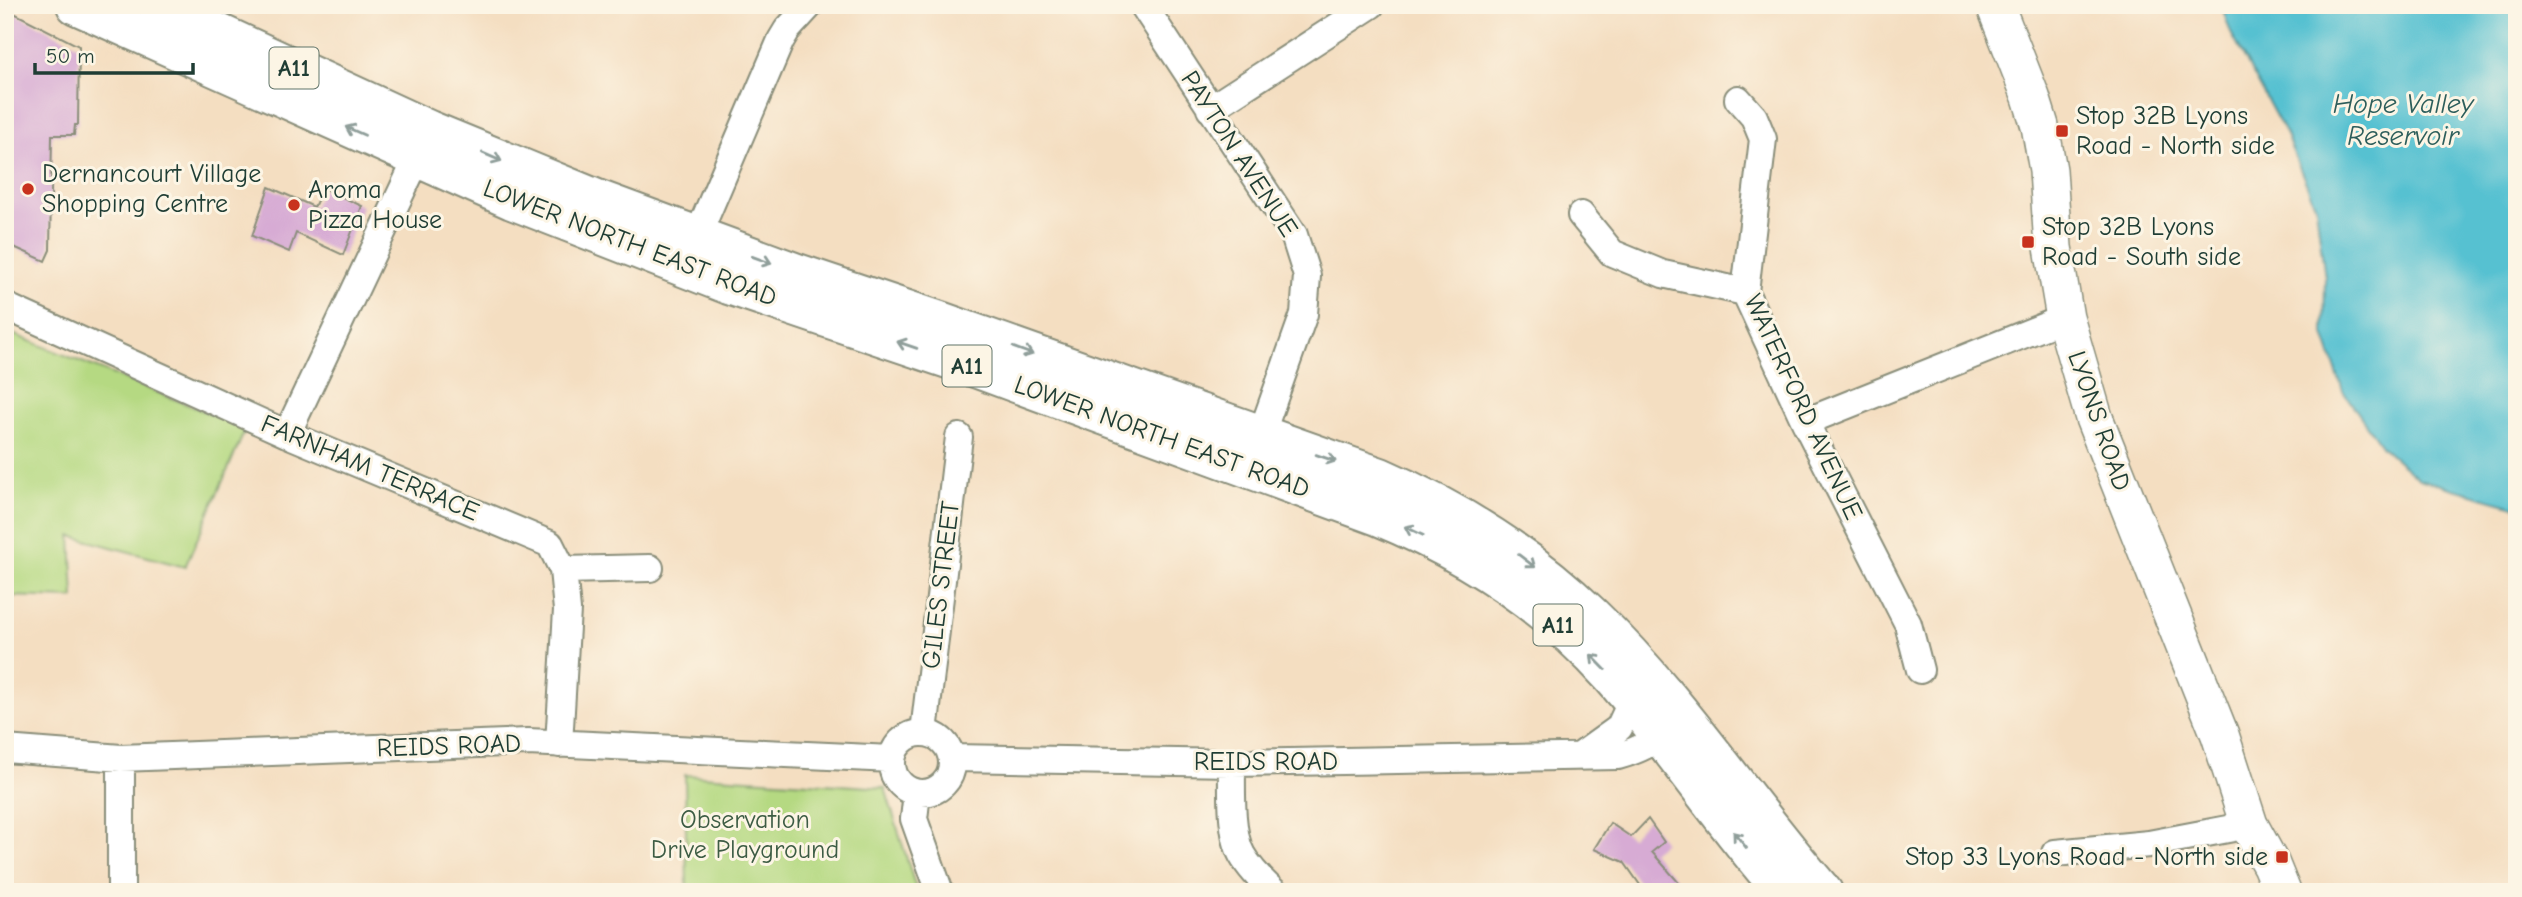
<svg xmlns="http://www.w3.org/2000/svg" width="2522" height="897" viewBox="0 0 2522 897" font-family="'Comic Neue',sans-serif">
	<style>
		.green { fill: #b5d982; stroke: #6a8b5b; stroke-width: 2 }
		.water { fill: #56c1d1; stroke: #3a7f82; stroke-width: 2 }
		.building { fill: #d7abd4 }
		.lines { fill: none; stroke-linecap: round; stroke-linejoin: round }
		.street-casing { stroke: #8a8e7a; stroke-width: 30 }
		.secondary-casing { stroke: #8a8e7a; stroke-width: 40 }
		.primary-casing { stroke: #8a8e7a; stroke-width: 42 }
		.street { stroke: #fff; stroke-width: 26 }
		.secondary { stroke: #fff; stroke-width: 37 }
		.primary { stroke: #fff; stroke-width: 38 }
		.oneway { stroke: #8f9e9a }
		.poi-dot { fill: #c8321e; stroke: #fcf5e5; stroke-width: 2.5 }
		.labels { text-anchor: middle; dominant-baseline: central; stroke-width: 6; stroke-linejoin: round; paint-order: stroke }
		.shield { fill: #fcf5e5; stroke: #617469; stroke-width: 2 }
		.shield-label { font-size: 24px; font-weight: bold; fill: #1f3d34 }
		.poi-label { font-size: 26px; fill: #1f3d34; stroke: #fcf5e5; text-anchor: start }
		.street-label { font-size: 26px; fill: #1f3d34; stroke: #fcf5e5 }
		.park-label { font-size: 26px; fill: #3d5c44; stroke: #fcf5e5 }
		.water-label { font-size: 28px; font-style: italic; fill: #2d5e5b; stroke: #fcf5e5 }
	</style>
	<rect width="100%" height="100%" fill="#fcf5e5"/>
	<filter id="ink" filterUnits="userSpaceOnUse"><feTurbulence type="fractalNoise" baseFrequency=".0143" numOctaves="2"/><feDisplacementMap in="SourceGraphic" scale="14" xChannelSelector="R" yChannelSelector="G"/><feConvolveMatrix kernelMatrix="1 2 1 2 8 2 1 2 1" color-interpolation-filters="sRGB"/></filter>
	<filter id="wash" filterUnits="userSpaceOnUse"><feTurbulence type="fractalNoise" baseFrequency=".00686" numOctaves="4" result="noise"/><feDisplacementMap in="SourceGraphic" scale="28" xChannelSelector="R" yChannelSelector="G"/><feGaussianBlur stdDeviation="1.57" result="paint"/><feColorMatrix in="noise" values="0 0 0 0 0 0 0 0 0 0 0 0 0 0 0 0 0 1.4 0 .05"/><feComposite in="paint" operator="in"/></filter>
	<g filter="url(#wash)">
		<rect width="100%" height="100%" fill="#f4dec1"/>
		<!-- green -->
		<path class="green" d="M5,331L246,428L185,567L71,536L74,598L5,596Z
			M685,775L885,788L917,892H687Z"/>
		<!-- water -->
		<path class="water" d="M2221,5H2517V507L2419,479L2382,447L2343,391L2324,334L2325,278L2316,207L2286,135L2231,33Z"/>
		<g id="blocks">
			<!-- building -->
			<path class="building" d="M5,14H16L79,46L78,125H75L74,135H52L50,250L45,261L5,243Z
				M269,187L314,207L323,188L362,206L343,255L296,233L289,252L252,236Z
				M1648,819L1664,842L1652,852L1687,892H1645L1624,862L1594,849L1610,823L1631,837Z"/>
		</g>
	</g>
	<g filter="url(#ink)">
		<use href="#blocks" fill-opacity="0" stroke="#8a8e7a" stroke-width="2"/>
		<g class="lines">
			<defs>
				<path id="street" d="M1143,5L1294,235L1307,276L1304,314L1256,449
					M1738,99L1754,117L1763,139L1745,292L1805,422L1908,624L1920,670
					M1210,109L1371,5
					M1581,215L1612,253L1663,274L1745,292
					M691,251L781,40L787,30L810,5
					M5,306L287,434L550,544L563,570L567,610L559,744
					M1805,422L2065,318
					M287,434L424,144
					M563,570L650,568
					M924,732L959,437
					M892 763a30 30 0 1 1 60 0a30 30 0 1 1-60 0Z
					M5,749L121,758L528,742L892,759
					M1580,756L1619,728L1632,700
					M952,758L1232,763L1618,756C1640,750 1657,741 1674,727
					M1232,763C1232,788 1230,834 1242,855C1250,869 1262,881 1274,892
					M917,793L914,819L940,892
					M2055,853L2149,844L2249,825
					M121,892V758"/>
				<path id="secondary" d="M1995,5L2031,97L2040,126L2048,170L2053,247L2065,318L2094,418L2220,735L2249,825L2271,865L2282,892"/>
				<path id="primary" d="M76,5L512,200L729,285L978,369L1378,516C1466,552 1548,605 1612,677C1673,746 1723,824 1784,892
					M158,5L429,130L597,199L797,273L943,322L1380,477C1458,511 1530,556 1592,616C1679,699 1744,801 1823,892"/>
			</defs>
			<!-- street casing -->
			<use href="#street" class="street-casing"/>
			<!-- secondary casing -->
			<use href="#secondary" class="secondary-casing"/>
			<!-- primary casing -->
			<use href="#primary" class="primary-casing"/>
			<!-- street -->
			<use href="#street" class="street"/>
			<!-- secondary -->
			<use href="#secondary" class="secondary"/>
			<!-- primary -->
			<use href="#primary" class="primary"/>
		</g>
		<!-- one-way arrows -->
		<defs><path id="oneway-shaft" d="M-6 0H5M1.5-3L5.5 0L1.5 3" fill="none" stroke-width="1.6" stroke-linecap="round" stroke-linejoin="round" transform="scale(1.75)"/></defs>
		<g class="oneway">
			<use href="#oneway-shaft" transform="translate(355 131) rotate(-156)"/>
			<use href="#oneway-shaft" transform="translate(492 157) rotate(23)"/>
			<use href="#oneway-shaft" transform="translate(762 260) rotate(20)"/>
			<use href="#oneway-shaft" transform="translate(907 345) rotate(-161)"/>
			<use href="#oneway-shaft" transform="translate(1023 351) rotate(20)"/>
			<use href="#oneway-shaft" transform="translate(1326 458) rotate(19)"/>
			<use href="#oneway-shaft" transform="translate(1414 531) rotate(-155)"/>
			<use href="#oneway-shaft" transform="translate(1527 561) rotate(37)"/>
			<use href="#oneway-shaft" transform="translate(1598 662) rotate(-134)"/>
			<use href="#oneway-shaft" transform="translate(1740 840) rotate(-129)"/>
		</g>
	</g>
	<!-- markers -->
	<g class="poi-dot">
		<rect x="2055" y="124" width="14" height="14" rx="3.5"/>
		<circle cx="28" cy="189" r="7"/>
		<circle cx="294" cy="205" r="7"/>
		<rect x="2021" y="235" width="14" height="14" rx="3.5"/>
		<rect x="2275" y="850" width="14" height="14" rx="3.5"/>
	</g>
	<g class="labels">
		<!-- shield labels -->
		<g class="shield">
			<rect x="269.5" y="47.5" width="49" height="41" rx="5"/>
			<rect x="942.5" y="345.5" width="49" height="41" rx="5"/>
			<rect x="1533.5" y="604.5" width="49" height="41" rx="5"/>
		</g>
		<g class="shield-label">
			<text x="294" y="68">A11</text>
			<text x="967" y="366">A11</text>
			<text x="1558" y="625">A11</text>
		</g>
		<!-- poi labels -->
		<g class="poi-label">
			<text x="2076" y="116">Stop 32B Lyons<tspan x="2076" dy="30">Road - North side</tspan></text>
			<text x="42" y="174">Dernancourt Village<tspan x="42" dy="30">Shopping Centre</tspan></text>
			<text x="308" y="190">Aroma<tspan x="308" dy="30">Pizza House</tspan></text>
			<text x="2042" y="227">Stop 32B Lyons<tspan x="2042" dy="30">Road - South side</tspan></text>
			<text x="2268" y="857" text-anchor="end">Stop 33 Lyons Road - North side</text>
		</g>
		<!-- street labels -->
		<g class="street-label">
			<text transform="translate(1239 154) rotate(57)">PAYTON AVENUE</text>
			<text transform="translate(630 243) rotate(21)">LOWER NORTH EAST ROAD</text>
			<text transform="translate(1803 407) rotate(65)">WATERFORD AVENUE</text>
			<text transform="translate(2099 421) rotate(71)">LYONS ROAD</text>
			<text transform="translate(1162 437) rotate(20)">LOWER NORTH EAST ROAD</text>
			<text transform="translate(370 468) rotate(23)">FARNHAM TERRACE</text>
			<text transform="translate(941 585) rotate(-83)">GILES STREET</text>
			<text transform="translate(449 746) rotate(-2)">REIDS ROAD</text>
			<text x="1266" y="762">REIDS ROAD</text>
		</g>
		<!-- park labels -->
		<g class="park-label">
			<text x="745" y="820">Observation<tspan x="745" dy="30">Drive Playground</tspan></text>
		</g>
		<!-- water labels -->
		<g class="water-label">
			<text x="2403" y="104">Hope Valley<tspan x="2403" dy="32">Reservoir</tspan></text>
		</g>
	</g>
	<!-- margin -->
	<rect width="2522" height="897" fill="none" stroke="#fcf5e5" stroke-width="28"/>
	<!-- scale -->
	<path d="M35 63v10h158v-10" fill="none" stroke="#1f3d34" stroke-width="3.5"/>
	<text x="46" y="63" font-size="21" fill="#1f3d34" stroke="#fcf5e5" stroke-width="5" paint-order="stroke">50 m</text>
</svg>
